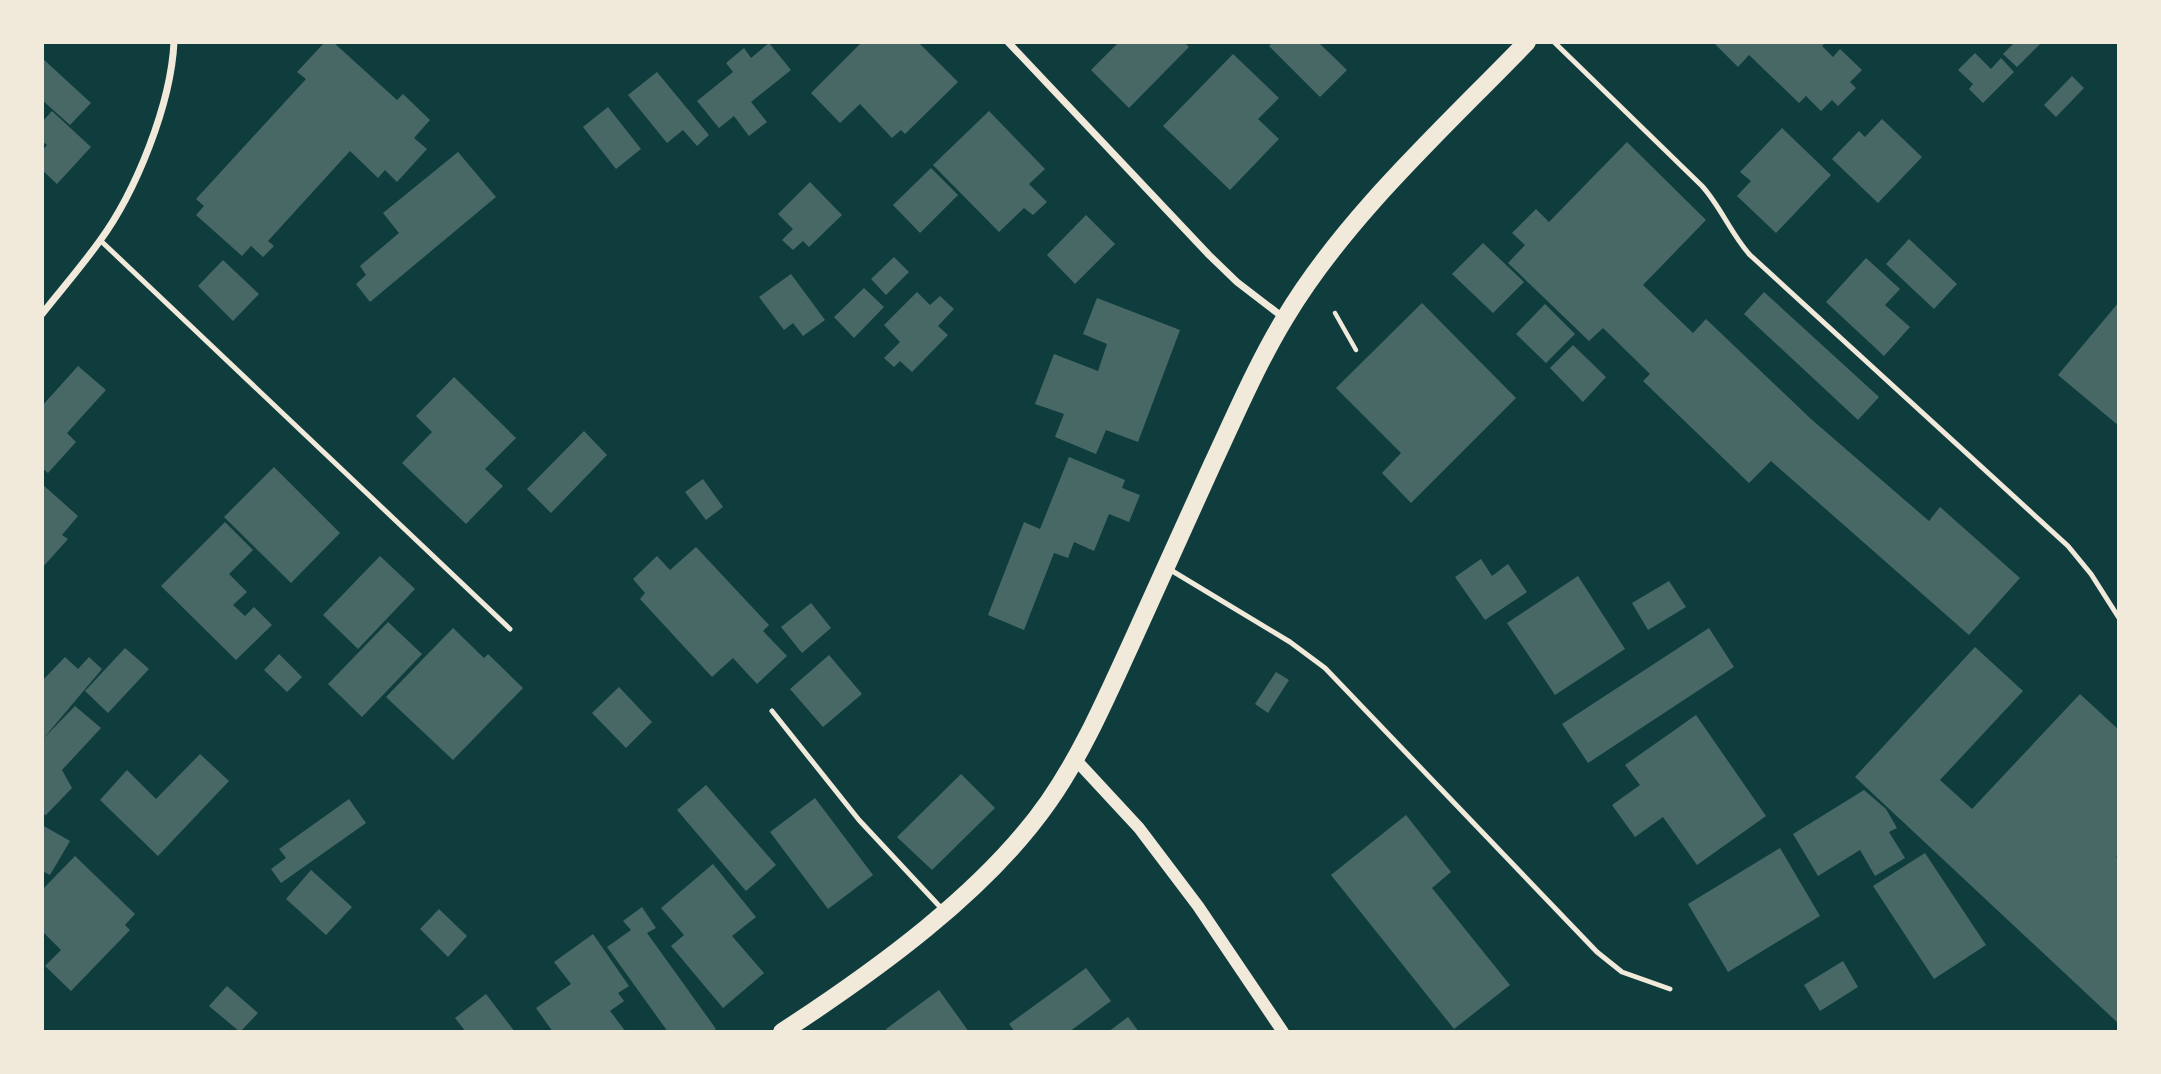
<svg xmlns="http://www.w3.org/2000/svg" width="2161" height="1074" viewBox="0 0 2161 1074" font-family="Georgia,serif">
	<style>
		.building { fill: #486865 }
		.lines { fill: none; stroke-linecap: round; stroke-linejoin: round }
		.path { stroke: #f1e9da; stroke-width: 4.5 }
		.service { stroke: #f1e9da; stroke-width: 5 }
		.minor { stroke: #f1e9da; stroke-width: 7 }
		.tertiary { stroke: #f1e9da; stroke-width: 12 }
		.primary { stroke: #f1e9da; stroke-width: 18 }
	</style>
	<rect width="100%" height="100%" fill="#0f3d3e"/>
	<!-- building -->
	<path class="building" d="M325,42H333L397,100L403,94L430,120L414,138L427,149L397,182L385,170L378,178L350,151L268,241L274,246L263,257L251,246L242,256L196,215L204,206L196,199L306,79L297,72Z
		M862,42H918L958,82L905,134L901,130L892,138L860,104L840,123L811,93Z
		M1119,42H1184L1189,47L1129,108L1091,70Z
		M1273,42H1318L1347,70L1320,97L1269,46Z
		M1713,42H1826L1822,46L1833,57L1840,49L1862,70L1850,82L1856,88L1838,106L1832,100L1821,111L1806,96L1799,103L1749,55L1738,67Z
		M2015,42H2042L2017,67L2003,54Z
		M769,43L791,70L751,102L767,122L749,136L734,116L719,128L697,101L733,72L726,63L744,48L751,58Z
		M1975,53L1991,69L2001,58L2014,72L1983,103L1969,89L1973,84L1958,70Z
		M1233,54L1279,98L1258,119L1279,139L1230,190L1163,126Z
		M42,58L91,103L70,125L42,100Z
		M657,72L709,135L697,146L683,130L667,143L628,95Z
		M2072,76L2084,88L2056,117L2044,105Z
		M608,107L641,149L616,169L583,127Z
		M52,111L91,147L57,184L42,170V151L47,145L42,141V122Z
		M989,111L1045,169L1029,184L1047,202L1033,215L1024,208L999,232L933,165Z
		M1882,119L1922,157L1878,203L1832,159L1859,131L1865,137Z
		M1782,128L1831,175L1776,233L1737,196L1751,181L1740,172Z
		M1627,142L1706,220L1643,285L1693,333L1706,319L1811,419L1929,521L1940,507L2020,578L1969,635L1771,461L1749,483L1643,381L1650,374L1603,328L1589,341L1508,263L1525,245L1512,233L1536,209L1549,222Z
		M458,152L496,197L370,302L356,284L366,275L360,266L399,233L383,213Z
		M931,168L958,195L920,233L893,205Z
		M810,182L842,215L809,247L803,241L793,250L782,240L793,229L778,214Z
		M1086,215L1115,244L1075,284L1047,255Z
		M1909,239L1957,284L1934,309L1886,264Z
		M1483,243L1524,282L1493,313L1452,274Z
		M894,257L909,272L886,295L871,279Z
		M1866,258L1900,289L1885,305L1910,327L1884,356L1826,302Z
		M223,260L259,294L233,321L198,286Z
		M791,274L825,320L803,336L793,323L784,330L759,297Z
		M864,288L884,307L854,338L834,317Z
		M917,292L930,305L940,296L954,309L938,326L948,335L912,372L900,361L894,367L884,358L900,342L884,325Z
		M1764,292L1879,397L1858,420L1744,314Z
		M1097,298L1180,330L1138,442L1106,430L1096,454L1055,437L1064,414L1035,404L1054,354L1098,371L1107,344L1083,334Z
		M2119,302V426L2058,375Z
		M1422,303L1516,398L1411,503L1382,473L1401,453L1336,388Z
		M1545,304L1575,334L1546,363L1516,334Z
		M1573,345L1606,377L1583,402L1550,368Z
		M78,366L106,390L67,433L76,442L48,473L42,468V406Z
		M454,377L516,438L485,469L503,486L466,524L402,463L432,432L416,416Z
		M584,431L607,455L551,513L527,489Z
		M1069,457L1125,480L1122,488L1140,495L1129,522L1109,514L1094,551L1074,542L1068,558L1054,553L1024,630L988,615L1024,522L1040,529Z
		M274,467L340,533L291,583L224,517Z
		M703,479L723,507L706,520L685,492Z
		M42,484L78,516L62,535L68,539L42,568Z
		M225,522L253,550L229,574L247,592L233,605L245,616L254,607L272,625L236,660L161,586Z
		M696,547L769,625L763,631L787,656L757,684L733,658L712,677L640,599L645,593L633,579L657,556L670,570Z
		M380,556L415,589L358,649L323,615Z
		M1481,559L1492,576L1508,564L1527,592L1485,620L1455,577Z
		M1578,576L1625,649L1555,695L1507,623Z
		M1669,581L1686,607L1648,630L1632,603Z
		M811,603L831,628L802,653L781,627Z
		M388,622L422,654L362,717L328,684Z
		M453,628L484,658L488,654L523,688L453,760L386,697Z
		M1709,628L1734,667L1588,763L1562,724Z
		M1975,647L2023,691L1940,780L1972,809L2080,694L2119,730V854L2116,857L2119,860V1024L1855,777Z
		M125,648L149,669L108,713L85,691Z
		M279,654L302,677L287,692L264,670Z
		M829,655L862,694L823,727L790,689Z
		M65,657L78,669L89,657L102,669L43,739L75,706L101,728L62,770L72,788L46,815L42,814V681Z
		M1276,672L1289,680L1268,713L1255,704Z
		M619,687L652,722L626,748L592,713Z
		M1696,715L1766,816L1697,865L1663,817L1635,837L1612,805L1640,785L1625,765Z
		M200,754L229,781L158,856L100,800L127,770L156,799Z
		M961,774L995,808L932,870L897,837Z
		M706,785L776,865L746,891L677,810Z
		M1864,790L1886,809L1897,828L1889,832L1905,858L1875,876L1860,850L1818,876L1793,834Z
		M815,798L873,875L828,909L770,832Z
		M349,799L366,823L281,883L271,869L286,858L279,849Z
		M1406,815L1451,872L1432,888L1510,985L1454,1029L1331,875Z
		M42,825L70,841L50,875L42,871Z
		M1780,848L1820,916L1728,972L1688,904Z
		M1925,853L1986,945L1934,979L1873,886Z
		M75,856L135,914L125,925L130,930L71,991L45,966L61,950L42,931V890Z
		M713,864L756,917L732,936L764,973L723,1008L671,946L684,935L661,908Z
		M311,870L352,907L326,935L286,899Z
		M642,907L656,928L647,933L716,1029L711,1032H668L607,947L631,930L623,921Z
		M439,909L467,936L448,957L420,929Z
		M593,934L629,986L618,993L624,1001L610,1011L626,1032H553L536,1008L571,984L554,962Z
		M1843,961L1858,987L1820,1011L1804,985Z
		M1086,968L1111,1001L1069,1032H1015L1009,1024Z
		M227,986L258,1013L240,1032L209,1006Z
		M939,990L969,1032H888L886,1029Z
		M486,994L515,1032H466L455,1018Z
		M1128,1017L1139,1032H1108Z"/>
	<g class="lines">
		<!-- path -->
		<path class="path" d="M1335,313L1356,350"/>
		<!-- service -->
		<path class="service" d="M1554,42L1702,186C1721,207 1731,234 1750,255L2068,546L2091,574L2119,618
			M101,241L510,629
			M1169,569L1290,642L1325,668L1597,952L1622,972L1670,989
			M772,711L859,820L943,910"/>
		<!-- minor -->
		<path class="minor" d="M1008,42L1209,255L1237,282L1284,318
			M42,314C61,290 81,267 99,242C136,192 171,104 174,42"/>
		<!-- tertiary -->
		<path class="tertiary" d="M1075,759L1139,828L1198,906L1283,1032"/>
		<!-- primary -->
		<path class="primary" d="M782,1032C874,972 986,892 1049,801C1083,752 1106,698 1131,644C1158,584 1185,525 1212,465C1235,416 1257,364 1285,318C1346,216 1445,127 1527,42"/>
	</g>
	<!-- border -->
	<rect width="2161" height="1074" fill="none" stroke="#f1e9da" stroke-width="88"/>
</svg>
